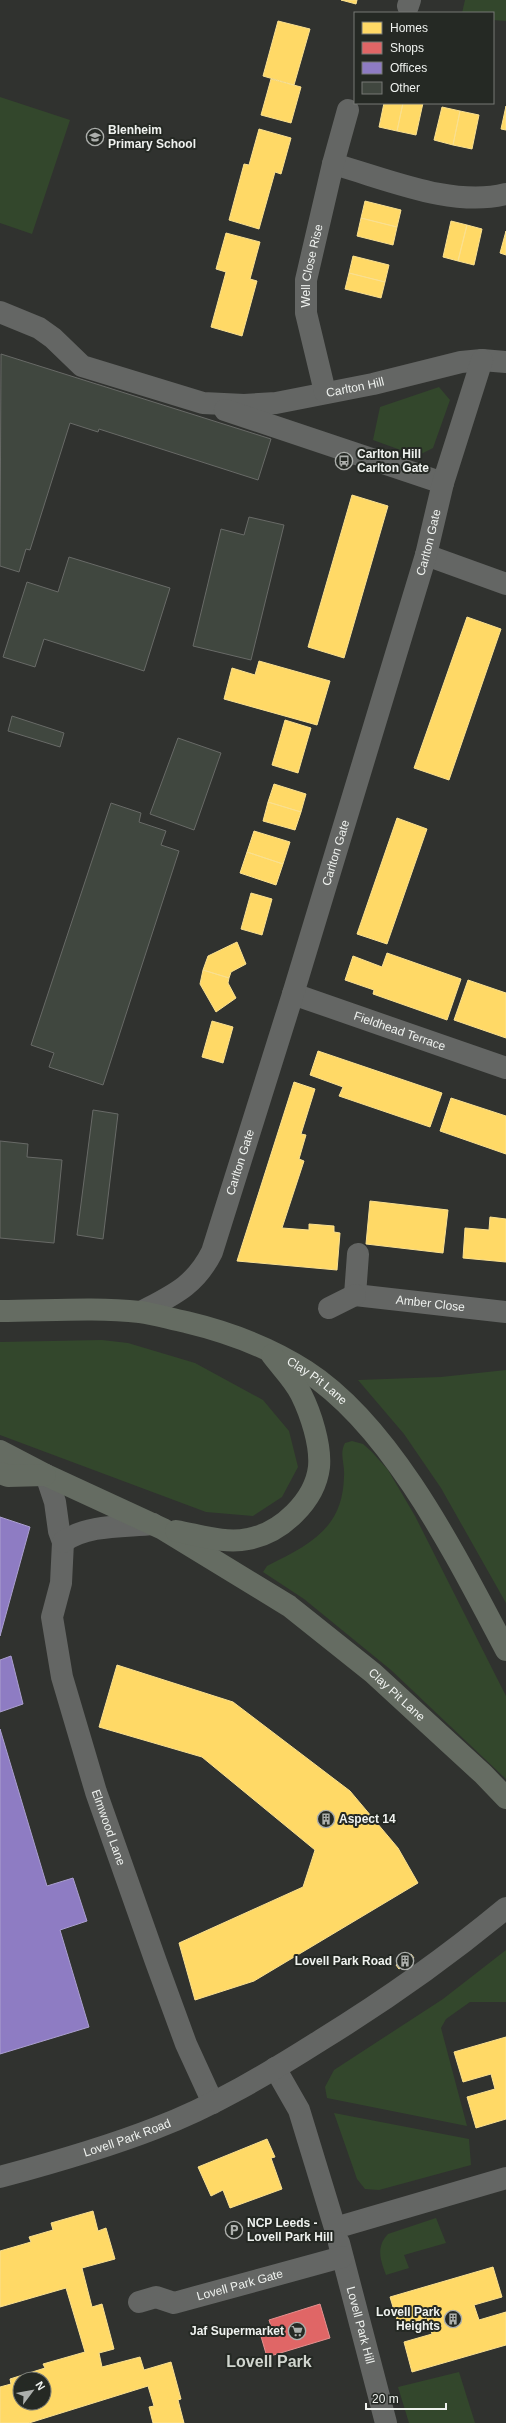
<svg xmlns="http://www.w3.org/2000/svg" width="506" height="2423" viewBox="0 0 506 2423" font-family="Arial,sans-serif">
	<style>
		.green { fill: #33472c }
		.homes { fill: #ffd966; stroke: #fae08f; fill-rule: evenodd }
		.shops { fill: #e06666; stroke: #e4908f }
		.offices { fill: #8e7cc3; stroke: #ab9fd0 }
		.building { fill: #40473f; stroke: #686a67 }
		.lines { fill: none; stroke-linecap: round; stroke-linejoin: round }
		.minor { stroke: #646664; stroke-width: 22 }
		.tertiary { stroke: #646664; stroke-width: 22 }
		.trunk { stroke: #656c62; stroke-width: 22 }
		.labels { text-anchor: middle; dominant-baseline: central; stroke-width: 4; stroke-linejoin: round; paint-order: stroke }
		.poi-label { font-size: 12px; font-weight: bold; fill: #eff2ef; stroke: #252924; text-anchor: start }
		.street-label { font-size: 12px; fill: #eff2ef; stroke: #252924 }
		.district-label { font-size: 16px; font-weight: bold; fill: #d1d6cf; stroke: #252924 }
	</style>
	<rect width="100%" height="100%" fill="#30322f"/>
	<!-- green -->
	<path class="green" d="M465,0H506V21L493,20V13H462Z
		M0,97L70,120L32,234L0,223Z
		M439,387L450,400L433,448L417,456L373,440L380,407Z
		M102,1340L128,1343L195,1363L263,1400L289,1431L298,1467L282,1497L253,1516L206,1512L0,1435V1342Z
		M506,1370V1603L441,1488L404,1434L358,1380L441,1377Z
		M352,1441L363,1444L372,1452L388,1470L415,1516L506,1696V1779L391,1670L304,1599L263,1572L267,1566C308,1545 343,1530 344,1476C345,1464 339,1454 345,1443Z
		M506,1950V2002H470L446,2019L441,2028L467,2126L327,2098L325,2087L334,2070L443,1999Z
		M334,2113L469,2139L471,2165L379,2190L365,2189L357,2179Z
		M436,2218L446,2243L404,2255L409,2268L386,2275C380,2259 376,2247 388,2234Z
		M459,2372L475,2423H409L398,2387Z"/>
	<!-- homes -->
	<path class="homes" d="M341,0H357L356,4Z
		M278,21L310,29L294,85L263,76Z
		M271,79L301,87L291,123L261,115Z
		M384,103H403L397,131L379,127Z
		M403,103H423L416,135L397,131Z
		M506,106V130L501,129Z
		M442,107L460,111L453,145L434,140Z
		M460,111L479,115L472,149L453,145Z
		M259,129L291,138L281,174L275,172L259,229L229,220L244,164L249,165Z
		M365,201L401,210L397,227L361,218Z
		M361,218L397,227L393,245L357,236Z
		M451,221L467,225L458,261L443,257Z
		M467,225L482,229L474,265L458,261Z
		M506,231V255L500,253Z
		M226,233L260,242L250,279L257,281L242,336L211,327L226,272L216,269Z
		M353,256L389,265L385,282L349,273Z
		M349,273L385,282L381,298L345,289Z
		M352,495L388,506L344,658L308,647Z
		M467,617L501,629L449,780L414,768Z
		M259,661L330,681L317,725L224,699L232,668L255,675Z
		M285,720L311,728L298,773L272,765Z
		M274,784L306,794L301,812L268,802Z
		M268,802L301,812L295,830L263,821Z
		M397,818L427,829L387,944L357,934Z
		M254,831L290,842L283,864L247,852Z
		M247,852L283,864L276,885L240,873Z
		M251,893L272,899L262,935L241,929Z
		M237,942L246,964L231,972L229,978L203,970L208,956Z
		M387,953L461,979L447,1020L373,994L374,990L345,980L353,956L382,967Z
		M203,970L229,978L228,983L236,998L216,1012L200,984Z
		M468,980L506,993V1038L454,1020Z
		M212,1021L233,1027L223,1063L202,1057Z
		M318,1051L442,1093L430,1127L339,1096L343,1087L310,1075Z
		M294,1082L315,1089L301,1134L306,1135L299,1159L304,1161L282,1228L309,1230V1224L334,1226V1232L340,1233L337,1270L237,1261Z
		M451,1098L506,1116V1154L440,1131Z
		M370,1201L448,1210L443,1253L366,1244Z
		M490,1217L506,1219V1262L463,1258L465,1228L489,1230Z
		M117,1665L233,1702L350,1791L398,1848L418,1883L254,1981L195,2000L179,1943L303,1887L315,1850L202,1757L99,1727Z
		M411,1954L414,1958L399,1969L396,1965Z
		M506,2037V2119L476,2128L467,2097L495,2089L491,2074L463,2082L454,2052Z
		M267,2139L275,2157L271,2158L282,2189L230,2208L223,2190L211,2196L198,2167Z
		M93,2211L98,2231L106,2228L115,2259L82,2268L92,2307L102,2304L114,2349L99,2353L102,2367L140,2357L144,2370L171,2362L181,2399L178,2400L184,2423H153L149,2407L154,2406L148,2386L29,2423H0V2387L11,2384L10,2379L45,2368L43,2364L85,2352L66,2288L0,2307V2251L31,2242L29,2237L53,2230L51,2223ZM20,2379H44V2403H20Z
		M493,2267L502,2297L474,2305L479,2320L506,2312V2345L412,2372L404,2342L432,2334L427,2318L399,2327L390,2297Z"/>
	<!-- shops -->
	<path class="shops" d="M320,2304L330,2338L267,2357L260,2333L272,2329L269,2320Z"/>
	<!-- offices -->
	<path class="offices" d="M0,1517L30,1527L0,1636Z
		M11,1656L23,1704L0,1712V1660Z
		M0,1729L47,1886L73,1878L87,1921L60,1930L89,2027L0,2054Z"/>
	<!-- building -->
	<path class="building" d="M1,354L271,439L258,480L99,429L98,432L70,423L30,550L26,549L19,572L0,566Z
		M249,517L284,525L251,660L193,646L221,529L244,535Z
		M69,557L170,588L144,671L44,639L35,667L3,657L27,582L58,592Z
		M12,716L64,733L60,747L8,731Z
		M178,738L221,753L194,830L150,814Z
		M111,803L141,813L139,822L166,831L161,845L179,851L103,1085L49,1067L54,1053L31,1045Z
		M93,1110L118,1114L103,1239L77,1235Z
		M0,1141L28,1144L27,1157L62,1160L54,1243L0,1238Z"/>
	<g class="lines">
		<!-- minor -->
		<g class="minor">
			<path d="M408,6L410,0"/>
			<path d="M333,164C385,178 452,208 506,194"/>
			<path id="s1" d="M0,312L39,328L53,338L82,366L203,403L244,405L276,403L373,384L461,362L482,360L506,362"/>
			<path id="s2" d="M325,392L306,313V280L333,164L348,110"/>
			<path d="M225,410L443,483"/>
			<path d="M426,555L506,584"/>
			<path id="s3" d="M293,994L506,1068"/>
			<path id="s4" d="M358,1254L355,1295L506,1312"/>
			<path d="M329,1308L355,1295"/>
			<path id="s5" d="M141,1312C173,1295 195,1286 212,1252L293,994L426,555L443,483L482,360"/>
			<path id="s6" d="M46,1475L55,1502L59,1531L63,1542L61,1583L52,1617L62,1677L96,1792L156,1962L186,2044L213,2103"/>
			<path d="M63,1542C87,1524 125,1527 153,1524"/>
			<path d="M275,2068L299,2110L335,2228L506,2178"/>
			<path id="s7" d="M339,2243L386,2423"/>
			<path id="s8" d="M139,2302L156,2297L174,2303L342,2257"/>
		</g>
		<!-- tertiary -->
		<path class="tertiary" id="s9" d="M0,2177C52,2163 105,2148 156,2128C214,2106 269,2073 321,2040C386,2000 447,1957 506,1908"/>
		<!-- trunk -->
		<g class="trunk">
			<path id="s10" d="M0,1311C46,1311 94,1307 140,1312C155,1314 171,1319 186,1322C228,1332 269,1347 306,1371C393,1427 458,1560 506,1650"/>
			<path id="s11" d="M0,1451L46,1475L163,1529L289,1606L373,1673L483,1774L506,1798"/>
			<path d="M0,1473L8,1476L45,1475"/>
			<path d="M176,1531C199,1535 225,1544 248,1539C281,1533 315,1501 319,1467C321,1445 311,1414 301,1394C294,1380 281,1367 272,1355"/>
		</g>
	</g>
	<!-- icons -->
	<defs>
		<symbol id="school-ring" viewBox="-11 -11 22 22"><circle r="9.5" fill="#252924" stroke="#acafac" stroke-width="1.5"/><path d="M0-5L7-2L0 1L-7-2ZM-4 1L0 2.5L4 1V4Q0 6-4 4Z" fill="#acafac"/></symbol>
		<symbol id="bus-ring" viewBox="-11 -11 22 22"><circle r="9.5" fill="#252924" stroke="#acafac" stroke-width="1.5"/><path d="M-5-6H5V4H4V6H2V4H-2V6H-4V4H-5ZM-3.5-4V0h7V-4ZM-3.5 1.2v1.5H-2V1.2ZM2 1.2v1.5H3.5V1.2Z" fill="#acafac"/></symbol>
		<symbol id="building-ring" viewBox="-11 -11 22 22"><circle r="9.5" fill="#252924" stroke="#acafac" stroke-width="1.5"/><path d="M-4-6H4V6H1V3H-1V6H-4ZM-2.5-4.3h1.7v1.8h-1.7ZM.8-4.3h1.7v1.8H.8ZM-2.5-1h1.7V.8h-1.7ZM.8-1h1.7V.8H.8Z" fill="#acafac"/></symbol>
		<symbol id="parking-ring" viewBox="-11 -11 22 22"><circle r="9.5" fill="#252924" stroke="#acafac" stroke-width="1.5"/><path d="M-3.5-5.5H1a3.5 3.5 0 0 1 0 7H-1V5.5H-3.5ZM-1-3.4V-.6H.8a1.4 1.4 0 0 0 0-2.8Z" fill="#acafac"/></symbol>
		<symbol id="supermarket-ring" viewBox="-11 -11 22 22"><circle r="9.5" fill="#252924" stroke="#acafac" stroke-width="1.5"/><path d="M-6-5.5h2.5l.6 2H6L4.5 2H-2.5L-4.4-4H-6ZM-1.5 3.2a1.3 1.3 0 1 0 .1 0ZM3 3.2a1.3 1.3 0 1 0 .1 0Z" fill="#acafac"/></symbol>
	</defs>
	<g fill-rule="evenodd">
		<use href="#school-ring" x="85" y="127" width="20" height="20"/>
		<use href="#bus-ring" x="334" y="451" width="20" height="20"/>
		<use href="#building-ring" x="316" y="1809" width="20" height="20"/>
		<use href="#building-ring" x="395" y="1951" width="20" height="20"/>
		<use href="#parking-ring" x="224" y="2220" width="20" height="20"/>
		<use href="#building-ring" x="443" y="2309" width="20" height="20"/>
		<use href="#supermarket-ring" x="287" y="2321" width="20" height="20"/>
	</g>
	<g class="labels">
		<!-- poi labels -->
		<g class="poi-label">
			<text x="108" y="130">Blenheim<tspan x="108" dy="14">Primary School</tspan></text>
			<text x="357" y="454">Carlton Hill<tspan x="357" dy="14">Carlton Gate</tspan></text>
			<text x="339" y="1819">Aspect 14</text>
			<text x="392" y="1961" text-anchor="end">Lovell Park Road</text>
			<text x="247" y="2223">NCP Leeds -<tspan x="247" dy="14">Lovell Park Hill</tspan></text>
			<text x="440" y="2312" text-anchor="end">Lovell Park<tspan x="440" dy="14">Heights</tspan></text>
			<text x="284" y="2331" text-anchor="end">Jaf Supermarket</text>
		</g>
		<!-- street labels -->
		<g class="street-label">
			<text stroke="none"><textPath href="#s2" startOffset="129">Well Close Rise</textPath></text>
			<text stroke="none"><textPath href="#s1" startOffset="380">Carlton Hill</textPath></text>
			<text stroke="none"><textPath href="#s5" startOffset="837">Carlton Gate</textPath></text>
			<text stroke="none"><textPath href="#s5" startOffset="513">Carlton Gate</textPath></text>
			<text stroke="none"><textPath href="#s3" startOffset="113">Fieldhead Terrace</textPath></text>
			<text stroke="none"><textPath href="#s5" startOffset="189">Carlton Gate</textPath></text>
			<text stroke="none"><textPath href="#s4" startOffset="117">Amber Close</textPath></text>
			<text stroke="none"><textPath href="#s10" startOffset="332">Clay Pit Lane</textPath></text>
			<text stroke="none"><textPath href="#s11" startOffset="468">Clay Pit Lane</textPath></text>
			<text stroke="none"><textPath href="#s6" startOffset="364">Elmwood Lane</textPath></text>
			<text stroke="none"><textPath href="#s9" startOffset="133">Lovell Park Road</textPath></text>
			<text stroke="none"><textPath href="#s8" startOffset="105">Lovell Park Gate</textPath></text>
			<text stroke="none"><textPath href="#s7" startOffset="85">Lovell Park Hill</textPath></text>
		</g>
		<!-- district labels -->
		<g class="district-label">
			<text x="269" y="2361">Lovell Park</text>
		</g>
	</g>
	<!-- legend -->
	<rect x="354" y="12" width="140" height="92" fill="#252924" stroke="#767975"/>
	<rect x="362" y="22" width="20" height="12" fill="#ffd966" stroke="#767975"/>
	<text x="390" y="32" font-size="12" fill="#eff2ef">Homes</text>
	<rect x="362" y="42" width="20" height="12" fill="#e06666" stroke="#767975"/>
	<text x="390" y="52" font-size="12" fill="#eff2ef">Shops</text>
	<rect x="362" y="62" width="20" height="12" fill="#8e7cc3" stroke="#767975"/>
	<text x="390" y="72" font-size="12" fill="#eff2ef">Offices</text>
	<rect x="362" y="82" width="20" height="12" fill="#40473f" stroke="#767975"/>
	<text x="390" y="92" font-size="12" fill="#eff2ef">Other</text>
	<!-- north arrow -->
	<g transform="translate(32 2391) rotate(58)"><circle r="19" fill="#252924" stroke="#767975"/>
	<path d="M0-3L7 15L0 10L-7 15Z" fill="#acafac"/>
	<text y="-6" font-size="11" font-weight="bold" text-anchor="middle" fill="#eff2ef">N</text>
	</g>
	<!-- scale -->
	<path d="M366 2403v6h80v-6" fill="none" stroke="#eff2ef" stroke-width="2"/>
	<text x="372" y="2403" font-size="12" fill="#eff2ef" stroke="#252924" stroke-width="3" paint-order="stroke">20 m</text>
</svg>
